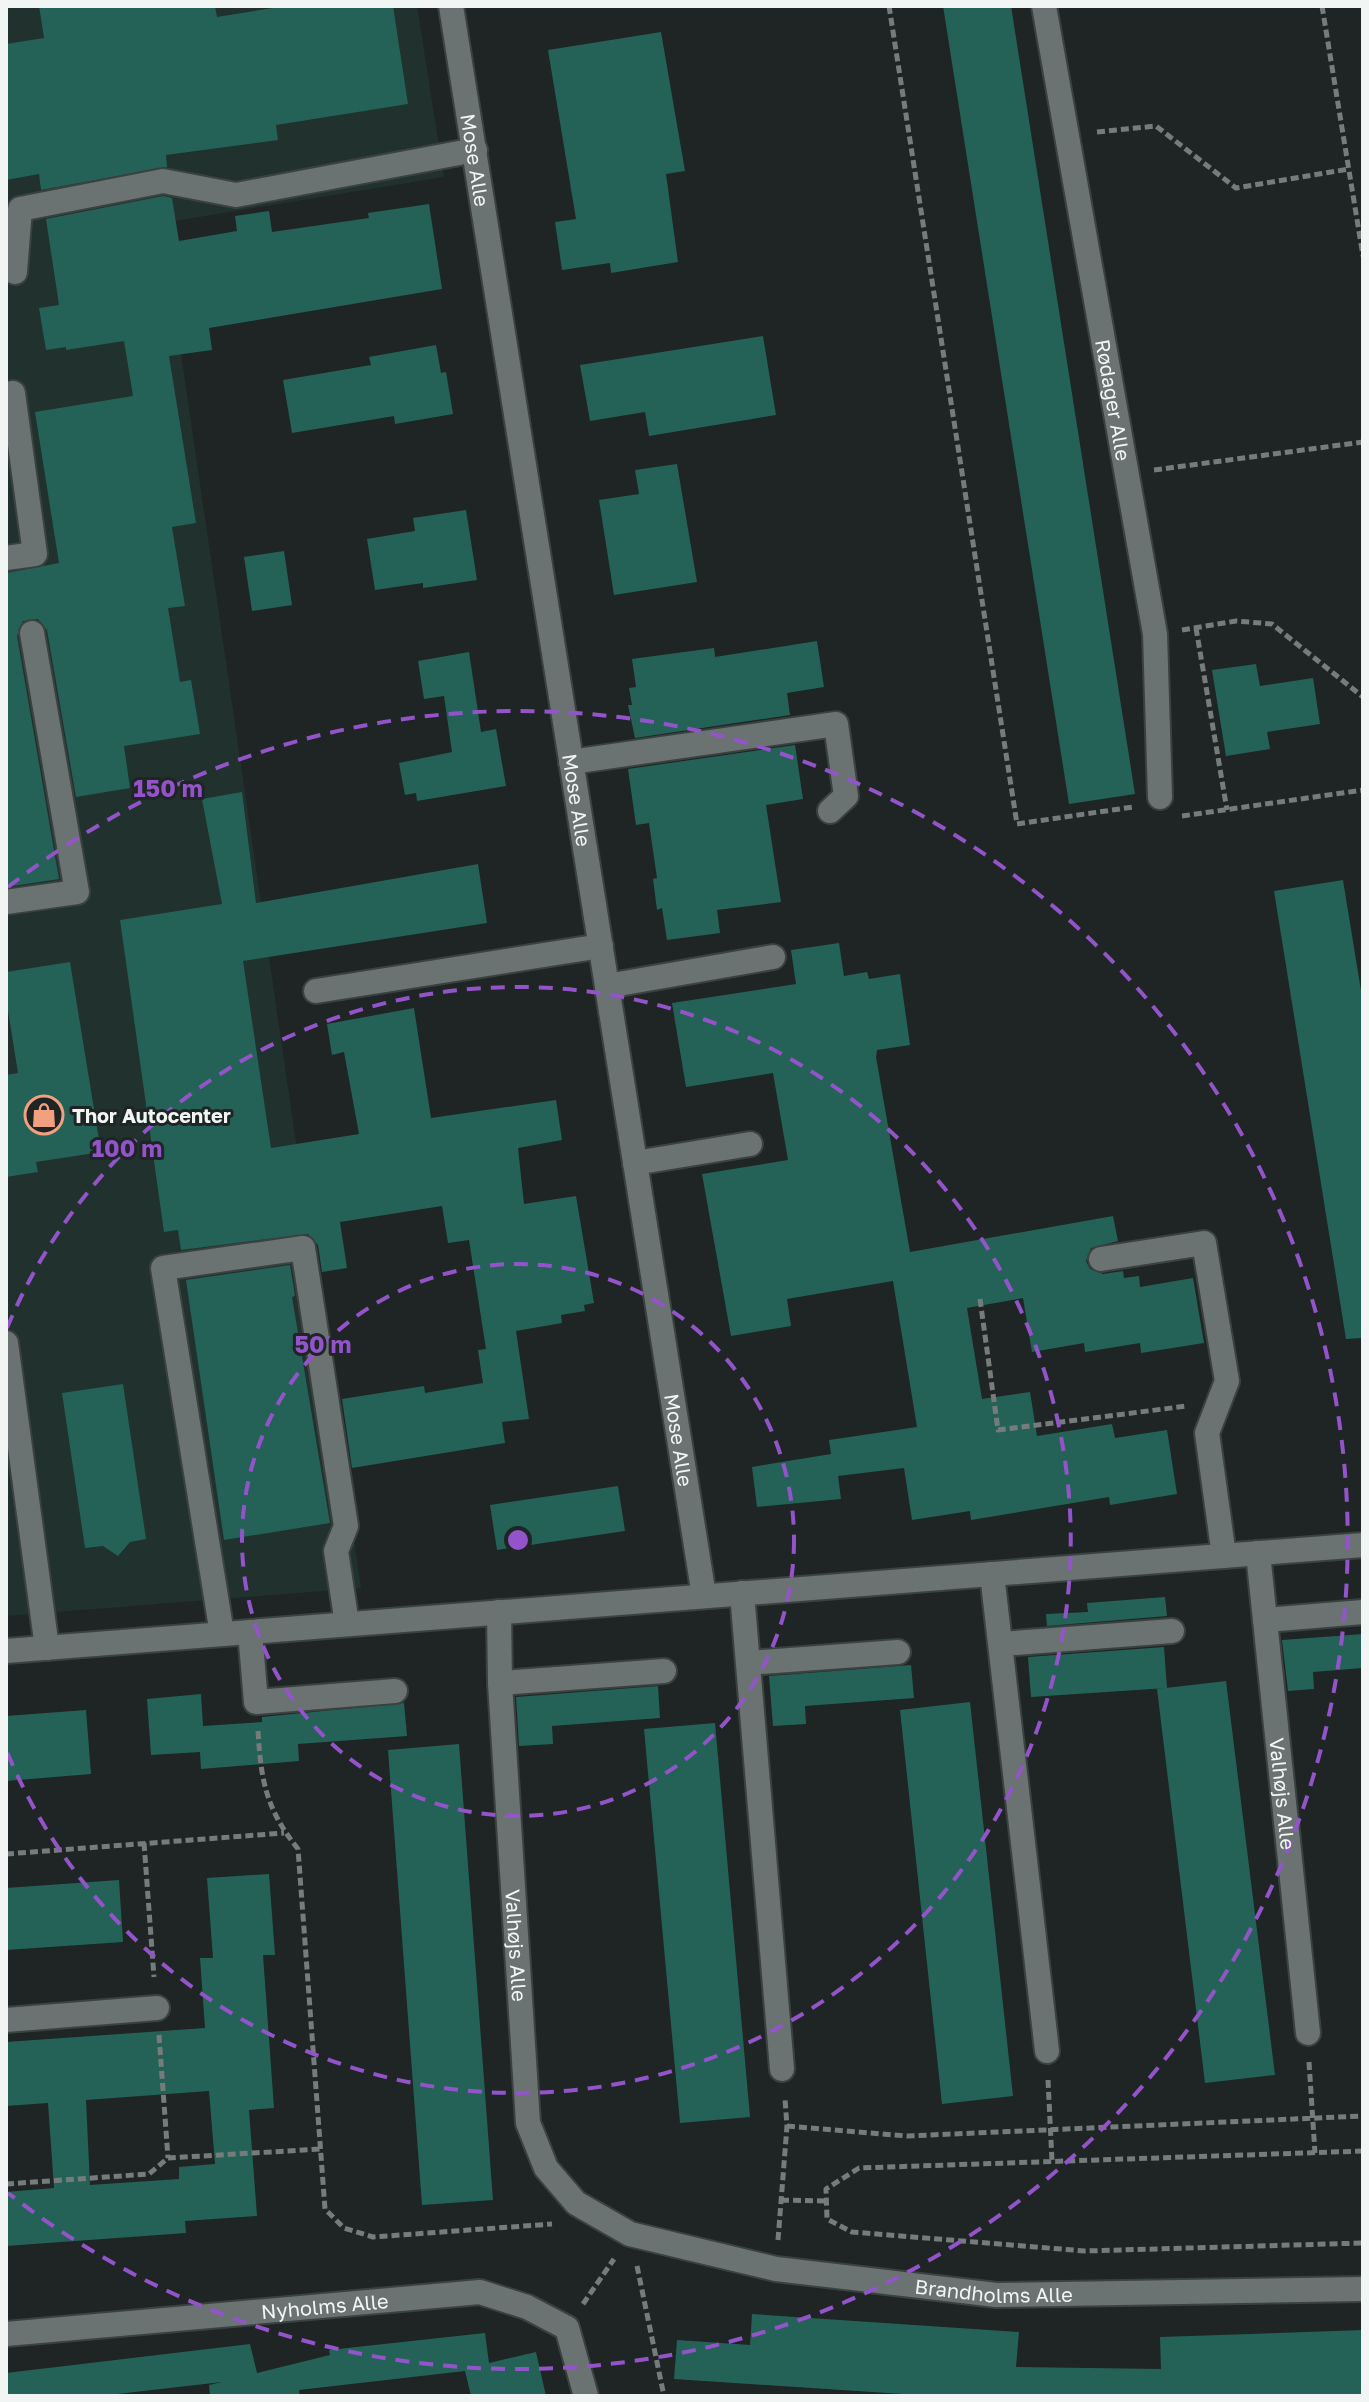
<svg xmlns="http://www.w3.org/2000/svg" width="1369" height="2402" viewBox="0 0 1369 2402" font-family="'Golos Text',sans-serif">
	<style>
		.built { fill: #21312d }
		.building { fill: #246257; fill-rule: evenodd }
		.lines { fill: none; stroke-linecap: round; stroke-linejoin: round }
		.minor-casing { stroke: #3a4140; stroke-width: 28 }
		.path { stroke: #767c7b; stroke-width: 5; stroke-dasharray: 8 4; stroke-linecap: butt }
		.minor { stroke: #6a7371; stroke-width: 24 }
		.ring { fill: none; stroke: #9354ca; stroke-width: 4; stroke-dasharray: 14 10 }
		.labels { text-anchor: middle; dominant-baseline: central; stroke-width: 6; stroke-linejoin: round; paint-order: stroke }
		.street-label { font-size: 20px; fill: #f1f6f5; stroke: #1e2524 }
		.poi-label { font-size: 20px; font-weight: bold; fill: #f1f6f5; stroke: #1e2524; text-anchor: start }
		.centre { fill: #9354ca; stroke: #1e2524; stroke-width: 4 }
		.ring-label { font-size: 24px; text-anchor: middle; font-weight: bold; fill: #9354ca; stroke: #1e2524; stroke-width: 6; stroke-linejoin: round; paint-order: stroke }
	</style>
	<rect width="100%" height="100%" fill="#1e2524"/>
	<!-- built -->
	<path class="built" d="M6,6H417L444,177L162,223L361,1588L6,1616Z"/>
	<!-- building -->
	<path class="building" d="M39,6H215L217,17L285,6H393L408,104L276,125L278,140L166,155L167,167L41,190L39,174L6,180V44L44,38Z
		M943,6H1011L1135,794L1069,804Z
		M661,32L685,171L666,174L678,262L611,273L610,263L562,270L555,222L576,219L548,50Z
		M163,196L172,198L179,241L237,231L235,216L269,211L272,232L369,218L368,213L429,204L442,289L209,328L212,350L169,356L196,523L172,527L185,606L168,608L180,682L191,680L200,734L124,746L130,788L76,797L47,630L38,619L23,621L17,636L59,879L6,887V573L59,563L35,412L133,396L124,341L66,350V347L46,350L39,308L59,305L46,219Z
		M763,336L776,415L649,436L645,412L590,421L580,365Z
		M436,345L441,373L446,372L453,414L395,424L394,416L292,433L283,380L371,365L369,357Z
		M677,464L697,582L614,595L599,500L639,494L635,470Z
		M466,510L477,580L423,588V583L375,590L367,539L415,531L413,518Z
		M284,551L292,605L252,611L244,557Z
		M817,641L824,687L787,693L790,715L635,738L628,705H632L629,688L636,687L632,659L714,648L715,657Z
		M469,652L481,732L496,729L506,786L417,801L416,793L405,795L399,763L452,752L444,696L424,699L418,661Z
		M1256,664L1260,686L1313,678L1320,724L1267,732L1270,749L1226,756L1212,670Z
		M795,745L803,799L766,805L781,902L717,910L720,933L667,940L662,908L657,910L653,879L657,878L649,823L636,825L628,769Z
		M242,792L256,903L478,864L487,923L243,961L271,1148L359,1134L344,1052L332,1055L327,1024L414,1008L431,1118L556,1100L562,1140L518,1148L524,1204L576,1196L594,1303L584,1305L585,1311L561,1315L562,1323L516,1331L529,1419L502,1422L505,1443L352,1468L342,1399L424,1386L425,1393L483,1383L478,1350L486,1349L469,1240L448,1243L442,1206L340,1222L347,1268L322,1272L318,1245L308,1234L181,1250L178,1230L164,1232L120,920L222,904L202,799Z
		M1343,880L1363,1003V1338L1346,1339L1274,891Z
		M839,943L844,976L867,972L869,979L900,974L910,1045L877,1050L876,1057L910,1252L1113,1216L1118,1241L1091,1248L1086,1261L1090,1269L1103,1274L1123,1271L1124,1278L1139,1276L1140,1287L1193,1278L1204,1343L1141,1353L1140,1343L1085,1352L1084,1343L1032,1352L1023,1298L967,1308L982,1399L1030,1392L1037,1436L1112,1424L1115,1438L1167,1430L1177,1494L1110,1505L1109,1497L971,1520L970,1511L912,1520L904,1468L838,1476L841,1499L757,1507L752,1467L831,1454L829,1440L917,1427L893,1281L787,1299L791,1326L731,1336L702,1174L788,1160L773,1073L686,1087L672,1003L796,984L791,950Z
		M70,962L101,1152L36,1162L38,1172L6,1177V1075L18,1073L6,998V972Z
		M290,1265L295,1296L292,1297L330,1523L224,1540L186,1280Z
		M123,1384L146,1539L130,1542L118,1556L103,1546L85,1548L62,1393Z
		M618,1486L625,1531L497,1550L490,1505Z
		M1165,1597L1167,1616L1047,1626L1046,1614L1088,1612L1087,1603Z
		M1363,1634V1668L1313,1672L1314,1689L1288,1691L1282,1640Z
		M1164,1647L1167,1688L1031,1697L1028,1657Z
		M911,1665L914,1698L805,1706L806,1724L773,1726L769,1676Z
		M1226,1681L1275,2075L1205,2083L1157,1689Z
		M658,1686L660,1718L552,1726L553,1744L519,1746L516,1697Z
		M201,1694L203,1726L262,1722V1717L404,1703L407,1736L298,1744L299,1761L201,1769L200,1752L151,1755L147,1699Z
		M970,1702L1013,2096L942,2104L900,1710Z
		M86,1710L91,1774L6,1781V1716Z
		M715,1723L750,2117L680,2123L644,1729Z
		M459,1744L493,2200L422,2205L388,1750Z
		M269,1874L275,1955H263L274,2108L249,2110L257,2216L185,2221L186,2233L6,2246V2192L54,2188L48,2103L6,2106V2042L205,2028L200,1958H213L207,1878ZM209,2091L215,2164L179,2167V2179L90,2185L86,2100Z
		M119,1880L123,1942L6,1950V1888Z
		M752,2314L1019,2332L1016,2367L1161,2369L1160,2337L1363,2330V2396H933L674,2379L677,2340L750,2345Z
		M485,2333L489,2363L536,2352L546,2396H471L465,2371L299,2390L300,2396H210L209,2385L222,2382L100,2396H6V2373L250,2344L257,2373L330,2355L329,2350Z"/>
	<g class="lines">
		<defs>
			<g id="minor">
				<path id="s1" d="M451,6L704,1596"/>
				<path id="s2" d="M1044,6L1155,634L1160,797"/>
				<path d="M15,272L20,209L163,181L236,195L475,150"/>
				<path d="M6,558L35,554L13,393"/>
				<path d="M571,762L836,724L846,796L830,811"/>
				<path d="M6,902L77,892L32,633"/>
				<path d="M607,986L773,957"/>
				<path d="M316,991L601,946"/>
				<path d="M635,1163L750,1144"/>
				<path d="M1101,1259L1204,1243L1227,1381L1207,1433L1224,1556"/>
				<path d="M6,1343L47,1648"/>
				<path id="s3" d="M1258,1553L1308,2033"/>
				<path d="M992,1574L1047,2051"/>
				<path d="M742,1593L782,2069"/>
				<path id="s4" d="M499,1612L500,1683L528,2123L546,2168L576,2203L630,2234L776,2269L996,2295L1363,2289"/>
				<path d="M1265,1620L1363,1612"/>
				<path d="M250,1632L256,1702L395,1691"/>
				<path d="M222,1634L163,1268L303,1248L346,1526L336,1551L347,1624"/>
				<path d="M1001,1644L1172,1631"/>
				<path d="M6,1651L1363,1545"/>
				<path d="M748,1663L898,1652"/>
				<path d="M500,1683L664,1671"/>
				<path d="M6,2020L157,2008"/>
				<path id="s5" d="M6,2334L480,2292L527,2307L567,2328L586,2396"/>
			</g>
		</defs>
		<!-- minor casing -->
		<use href="#minor" class="minor-casing"/>
		<!-- path -->
		<path class="path" d="M889,6L1017,824L1133,807
			M1322,6L1363,256
			M1097,132L1156,126L1236,188L1349,169
			M1154,470L1363,442
			M1196,628L1227,810
			M1182,630L1236,621L1272,624L1363,697
			M1182,816L1363,790
			M980,1299L998,1430L1187,1406
			M258,1731C261,1781 266,1809 298,1849L325,2209L344,2228L373,2237L552,2224
			M144,1843L154,1977
			M6,1854L284,1833
			M159,2035L168,2158
			M1309,2062L1315,2153
			M1048,2080L1052,2161
			M787,2126L907,2136L1363,2116
			M1363,2151L859,2168L826,2189L827,2219L852,2232L1085,2251L1363,2243
			M6,2184L149,2174L168,2158L321,2149
			M781,2200L826,2201
			M778,2240L787,2126L785,2099
			M637,2266L664,2396
			M583,2304L614,2259"/>
		<!-- minor -->
		<use href="#minor" class="minor"/>
	</g>
	<!-- distance rings -->
	<g class="ring">
		<circle cx="518" cy="1540" r="276"/>
		<path d="M7 1328A553 553 0 1 1 7 1752"/>
		<path d="M8 887A829 829 0 1 1 8 2193"/>
	</g>
	<!-- icons -->
	<defs>
		<symbol id="shop-ring" viewBox="-11 -11 22 22"><circle r="9.5" fill="#1e2524" stroke="#f2a080" stroke-width="1.5"/><path d="M-5-2.5h2.3a2.7 3.5 0 0 1 5.4 0H5L5.5 6h-11ZM-1.5-2.5h3a1.5 2.3 0 0 0-3 0Z" fill="#f2a080"/></symbol>
	</defs>
	<g fill-rule="evenodd">
		<use href="#shop-ring" x="22" y="1093" width="44" height="44"/>
	</g>
	<g class="labels">
		<!-- street labels -->
		<g class="street-label">
			<text stroke="none"><textPath href="#s1" startOffset="156">Mose Alle</textPath></text>
			<text stroke="none"><textPath href="#s2" startOffset="400">Rødager Alle</textPath></text>
			<text stroke="none"><textPath href="#s1" startOffset="804">Mose Alle</textPath></text>
			<text stroke="none"><textPath href="#s1" startOffset="1452">Mose Alle</textPath></text>
			<text stroke="none"><textPath href="#s3" startOffset="242">Valhøjs Alle</textPath></text>
			<text stroke="none"><textPath href="#s4" startOffset="334">Valhøjs Alle</textPath></text>
			<text stroke="none"><textPath href="#s4" startOffset="1038">Brandholms Alle</textPath></text>
			<text stroke="none"><textPath href="#s5" startOffset="320">Nyholms Alle</textPath></text>
		</g>
		<!-- poi labels -->
		<g class="poi-label">
			<text x="72" y="1115">Thor Autocenter</text>
		</g>
	</g>
	<circle cx="518" cy="1540" r="12" class="centre"/>
	<g class="ring-label">
		<text x="168" y="797">150 m</text>
		<text x="127" y="1157">100 m</text>
		<text x="323" y="1353">50 m</text>
	</g>
	<!-- border -->
	<rect width="1369" height="2402" fill="none" stroke="#f1f6f5" stroke-width="16"/>
</svg>
